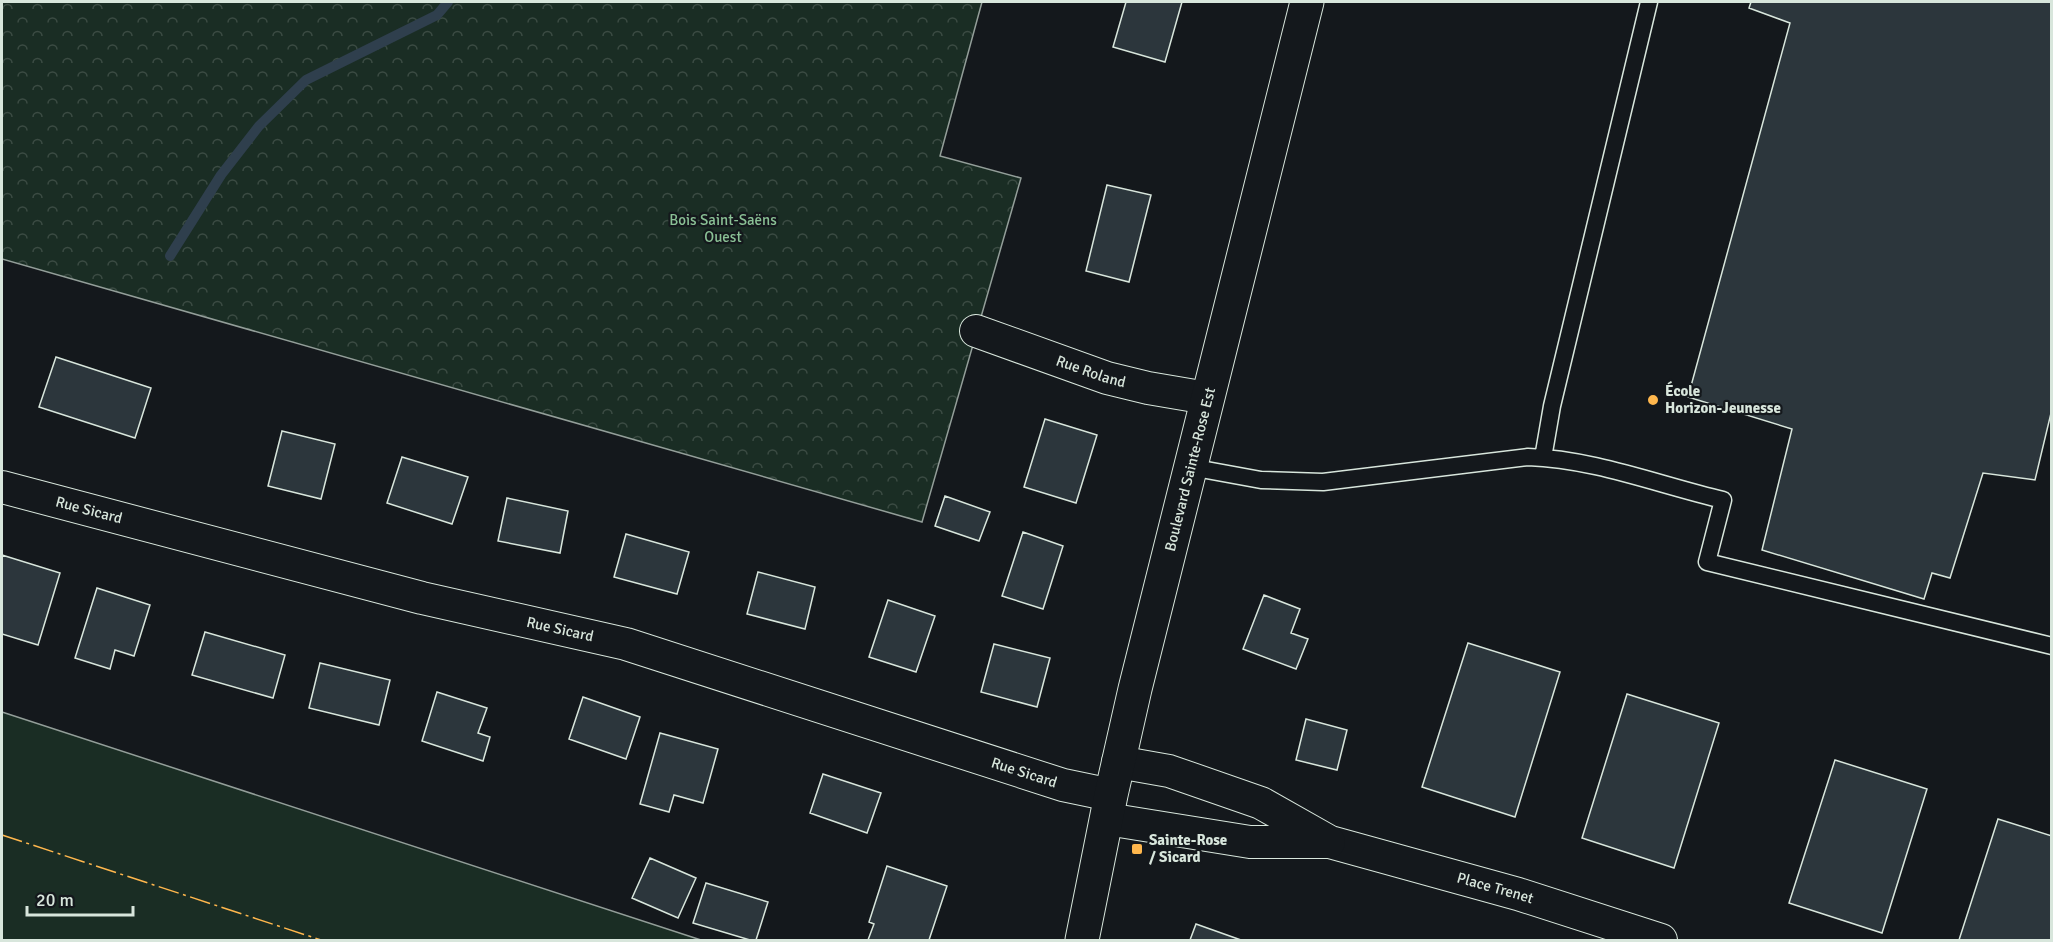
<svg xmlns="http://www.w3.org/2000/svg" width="2053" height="942" viewBox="0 0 2053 942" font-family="Signika,sans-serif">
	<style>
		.green { fill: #1a2d24; stroke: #939e99; stroke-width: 1.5 }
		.forest { fill: url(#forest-crowns); stroke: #939e99; stroke-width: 1.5 }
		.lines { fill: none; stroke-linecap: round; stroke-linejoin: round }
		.stream { stroke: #2f3f4d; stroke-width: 10 }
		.building { fill: #2c363c; stroke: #d8e6dc; stroke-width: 1.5 }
		.service-casing { stroke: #d8e6dc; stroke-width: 19 }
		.minor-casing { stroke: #d8e6dc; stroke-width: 34 }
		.tertiary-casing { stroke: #d8e6dc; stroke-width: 35 }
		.service { stroke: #14181c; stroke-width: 16 }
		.minor { stroke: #14181c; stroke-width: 32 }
		.tertiary { stroke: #14181c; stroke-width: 33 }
		.power { stroke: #ffb74d; stroke-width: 1.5; stroke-dasharray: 21 4.5 3 4.5; stroke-linecap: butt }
		.poi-dot { fill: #ffb74d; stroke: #14181c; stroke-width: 2 }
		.labels { text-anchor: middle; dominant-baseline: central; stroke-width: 4.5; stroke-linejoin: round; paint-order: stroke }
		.park-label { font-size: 15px; fill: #8ac095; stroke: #14181c }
		.street-label { font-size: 15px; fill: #d8e6dc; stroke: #14181c }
		.poi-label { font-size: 15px; font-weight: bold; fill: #d8e6dc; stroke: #14181c; text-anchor: start }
	</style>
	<defs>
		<pattern id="forest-crowns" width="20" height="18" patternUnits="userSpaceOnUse" patternTransform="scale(1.5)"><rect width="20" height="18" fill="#1a2d24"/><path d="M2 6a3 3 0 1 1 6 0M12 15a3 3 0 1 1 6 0" fill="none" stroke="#3b4b43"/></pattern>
	</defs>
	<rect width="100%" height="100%" fill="#14181c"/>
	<!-- green -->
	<path class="green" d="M2,712L701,940H2Z"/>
	<!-- forest -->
	<path class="forest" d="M2,2H982L940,156L1021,178L922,522L2,259Z"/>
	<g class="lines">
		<!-- stream -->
		<path class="stream" d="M170,256L221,175L259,126L306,80L437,15L448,2"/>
	</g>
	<!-- building -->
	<path class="building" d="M1126,2H1182L1165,62L1113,47Z
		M1751,2H2052V409L2035,480L1983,473L1950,578L1932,573L1924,599L1762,550L1792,429L1688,397L1790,23L1749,8Z
		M1107,185L1151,195L1129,282L1086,271Z
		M56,357L151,388L135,438L39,407Z
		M1045,419L1097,435L1076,503L1024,487Z
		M282,431L335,444L321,499L268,486Z
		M402,457L468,477L452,524L387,503Z
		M945,496L990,512L979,541L935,526Z
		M507,498L568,511L560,553L498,541Z
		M1023,532L1063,546L1043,609L1002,596Z
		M626,534L689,552L677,594L614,577Z
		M2,555L60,573L38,645L2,634Z
		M758,572L815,587L805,629L747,614Z
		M97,588L150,605L134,656L115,650L110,669L75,658Z
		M1264,595L1300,609L1291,633L1308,639L1296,669L1243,649Z
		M888,600L935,616L916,672L869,657Z
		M205,632L285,655L273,698L192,675Z
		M1468,643L1560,672L1515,817L1422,787Z
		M994,644L1050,658L1037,707L981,692Z
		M320,663L390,680L379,725L309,708Z
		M437,692L487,708L478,733L490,737L483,761L422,741Z
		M1627,694L1719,723L1674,868L1582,838Z
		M583,697L640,717L626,759L569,739Z
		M1306,719L1347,730L1337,770L1296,760Z
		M660,733L718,749L703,803L674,795L669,812L640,804Z
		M1835,760L1927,789L1882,933L1789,903Z
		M823,774L881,793L867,833L810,813Z
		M1998,819L2052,836V940H1959Z
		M650,858L696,878L678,918L632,898Z
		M887,866L947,886L929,940H868L874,924L869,922Z
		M706,883L768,902L756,940H750L693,923Z
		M1196,924L1241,940H1190Z"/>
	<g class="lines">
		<defs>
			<path id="service" d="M1543,458L1552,406L1649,2
				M1190,467L1261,480L1323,482L1528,457C1594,459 1659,485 1723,500L1707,562L2052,646"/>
			<g id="minor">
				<path id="s1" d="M976,331L1107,378L1148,388L1207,398"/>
				<path id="s2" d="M2,487L422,598L626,644L1063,785L1111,795"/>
				<path id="s3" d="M1118,762L1169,771L1261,803L1330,842L1518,894L1661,940"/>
				<path d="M1107,819L1250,842H1329"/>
			</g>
			<g id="tertiary">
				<path id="s4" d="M1082,940L1111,795L1135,689L1307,2"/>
			</g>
		</defs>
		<!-- service casing -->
		<use href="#service" class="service-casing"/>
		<!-- minor casing -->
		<use href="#minor" class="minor-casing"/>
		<!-- tertiary casing -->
		<use href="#tertiary" class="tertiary-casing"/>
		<!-- service -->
		<use href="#service" class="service"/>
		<!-- minor -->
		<use href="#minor" class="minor"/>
		<!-- tertiary -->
		<use href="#tertiary" class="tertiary"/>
		<!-- power -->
		<path class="power" d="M2,835L321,940"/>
	</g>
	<!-- markers -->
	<g class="poi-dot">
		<circle cx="1653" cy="400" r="6"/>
		<rect x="1131" y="843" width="12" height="12" rx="3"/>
	</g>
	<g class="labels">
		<!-- park labels -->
		<g class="park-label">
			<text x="723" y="220">Bois Saint-Saëns<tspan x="723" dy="17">Ouest</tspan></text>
		</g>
		<!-- street labels -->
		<g class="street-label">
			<text stroke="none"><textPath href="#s1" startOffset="122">Rue Roland</textPath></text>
			<text stroke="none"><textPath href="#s4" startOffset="483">Boulevard Sainte-Rose Est</textPath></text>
			<text stroke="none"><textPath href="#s2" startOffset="90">Rue Sicard</textPath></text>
			<text stroke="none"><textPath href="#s2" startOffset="576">Rue Sicard</textPath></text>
			<text stroke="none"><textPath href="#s2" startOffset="1062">Rue Sicard</textPath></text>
			<text stroke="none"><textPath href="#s3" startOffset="400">Place Trenet</textPath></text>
		</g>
		<!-- poi labels -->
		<g class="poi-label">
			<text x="1665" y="391">École<tspan x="1665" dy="17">Horizon-Jeunesse</tspan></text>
			<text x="1149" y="840">Sainte-Rose<tspan x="1149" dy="17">/ Sicard</tspan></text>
		</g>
	</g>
	<!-- border -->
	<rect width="2053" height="942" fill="none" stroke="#d8e6dc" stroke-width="6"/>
	<!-- scale -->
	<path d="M27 906v9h106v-9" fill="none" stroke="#d8e6dc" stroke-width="3"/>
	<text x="36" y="906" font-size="18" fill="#d8e6dc" stroke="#14181c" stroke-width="4.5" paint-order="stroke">20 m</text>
</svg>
